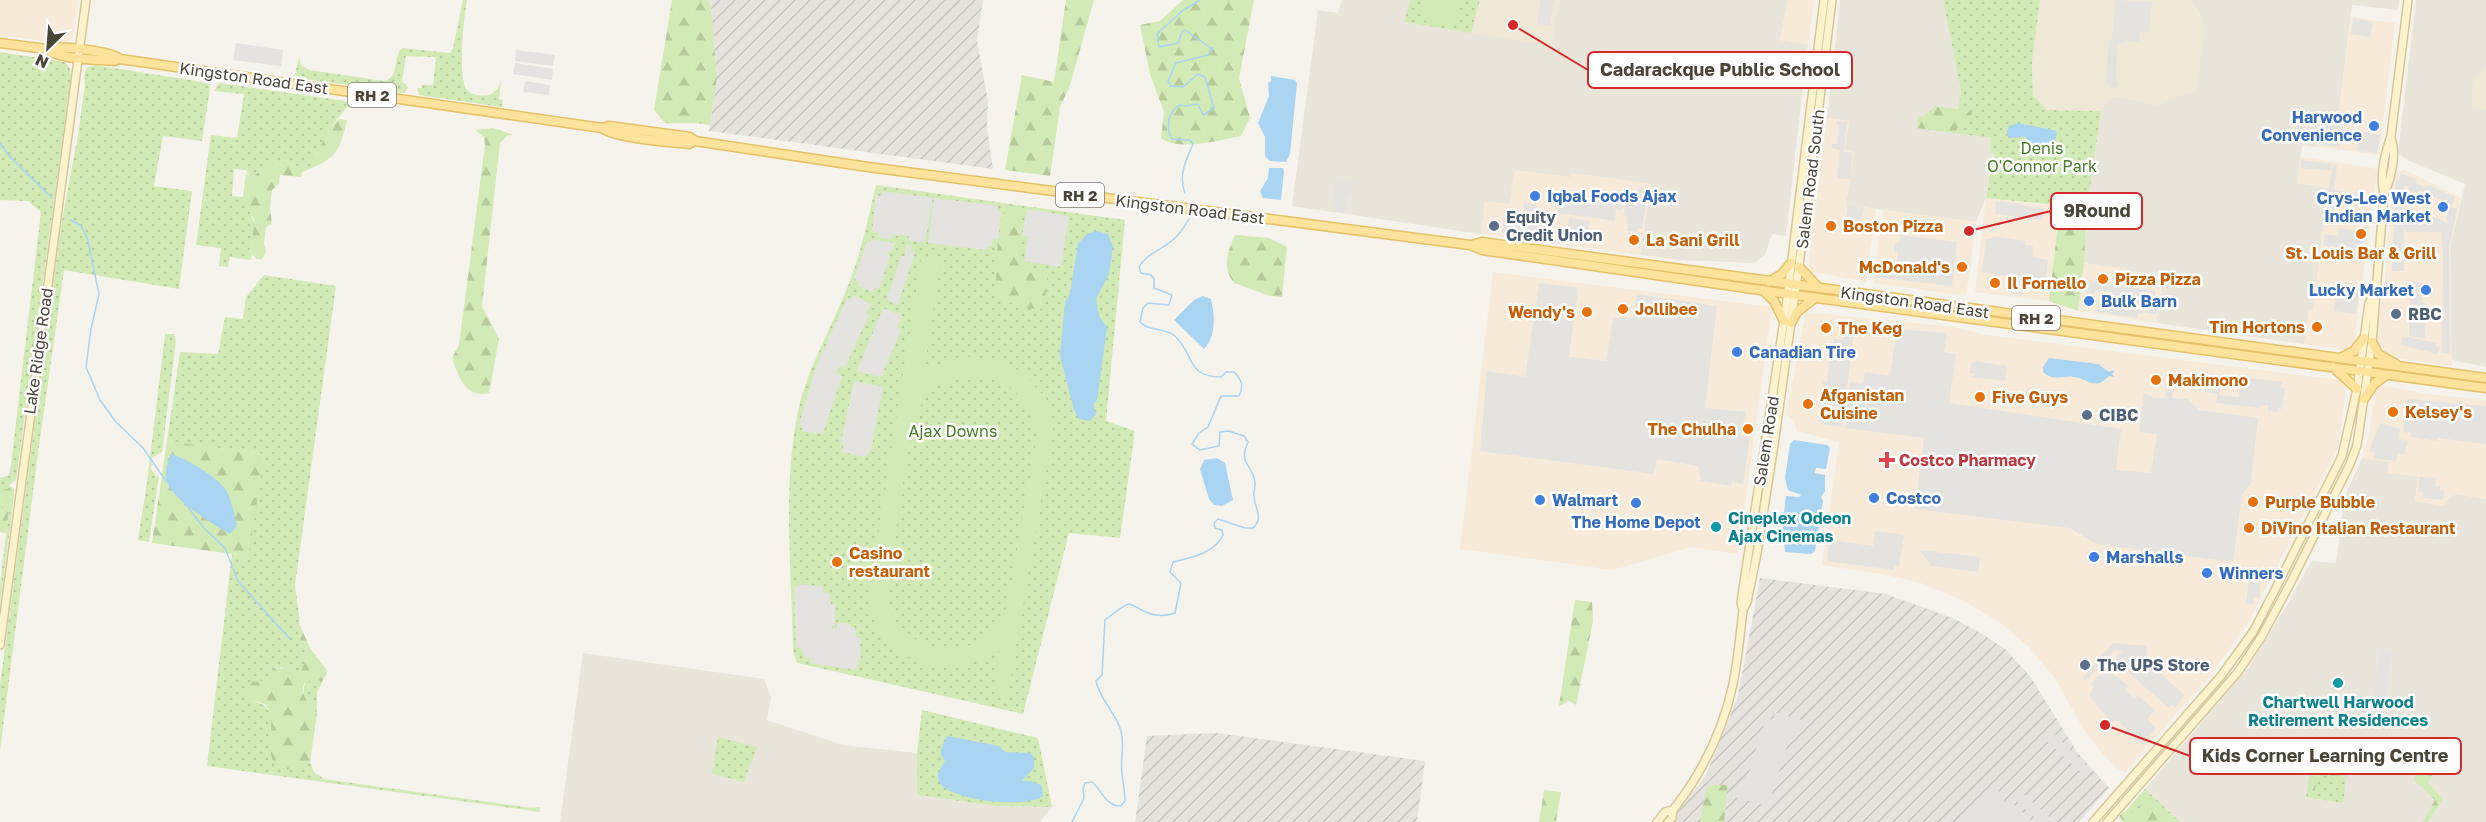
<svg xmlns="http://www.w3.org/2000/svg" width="2486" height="822" viewBox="0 0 2486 822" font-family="'Golos Text',sans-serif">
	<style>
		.residential { fill: #eae5da }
		.commercial { fill: #f7ead8 }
		.industrial { fill: url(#industrial-furrows) }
		.education { fill: #efe8d6 }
		.grass { fill: url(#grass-dots) }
		.forest { fill: url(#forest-firs) }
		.garden { fill: #d2eab5; fill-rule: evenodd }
		.parking { fill: #e5e3e0 }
		.water { fill: #a9d4f2 }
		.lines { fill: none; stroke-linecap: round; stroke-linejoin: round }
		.stream { stroke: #a9d4f2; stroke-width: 1.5 }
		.secondary-casing { stroke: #d6c79b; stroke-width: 10 }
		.primary-casing { stroke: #e6c16a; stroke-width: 11 }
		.secondary { stroke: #fff3cd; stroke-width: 7 }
		.primary { stroke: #ffe39c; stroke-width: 8 }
		.shop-dot { fill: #3f7fe0; stroke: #fff; stroke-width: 2 }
		.service-dot { fill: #5c6f8a; stroke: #fff; stroke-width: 2 }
		.food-dot { fill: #e8710a; stroke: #fff; stroke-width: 2 }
		.health-dot { fill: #e0444e; stroke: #fff; stroke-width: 2 }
		.culture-dot { fill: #0f9aa8; stroke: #fff; stroke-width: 2 }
		.labels { text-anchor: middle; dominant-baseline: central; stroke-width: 5; stroke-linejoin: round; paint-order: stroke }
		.shield { fill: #fff; stroke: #817c74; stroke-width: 1.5 }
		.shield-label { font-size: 15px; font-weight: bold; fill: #4b4439 }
		.street-label { font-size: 16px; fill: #4b4439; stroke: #fff }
		.shop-label { font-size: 16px; font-weight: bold; fill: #366cbe; stroke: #fff; text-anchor: start }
		.park-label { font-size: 16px; fill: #4a7f2a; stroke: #fff }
		.service-label { font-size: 16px; font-weight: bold; fill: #4e5e75; stroke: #fff; text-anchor: start }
		.food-label { font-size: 16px; font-weight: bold; fill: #c56008; stroke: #fff; text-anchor: start }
		.health-label { font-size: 16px; font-weight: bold; fill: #be3a42; stroke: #fff; text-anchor: start }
		.culture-label { font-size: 16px; font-weight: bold; fill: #0d838f; stroke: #fff; text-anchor: start }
		.leader { fill: none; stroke: #d62828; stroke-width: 2 }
		.callout-dot { fill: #d62828; stroke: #fff; stroke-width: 2 }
		.callout { fill: #fff; stroke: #d62828; stroke-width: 2 }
		.callout-label { font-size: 18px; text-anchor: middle; font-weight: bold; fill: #4b4439 }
	</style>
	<defs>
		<pattern id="industrial-furrows" width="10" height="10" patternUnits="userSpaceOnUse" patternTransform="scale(1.5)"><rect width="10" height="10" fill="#e6e2dd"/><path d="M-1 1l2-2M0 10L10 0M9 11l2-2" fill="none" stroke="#c7c3be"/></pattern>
		<pattern id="grass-dots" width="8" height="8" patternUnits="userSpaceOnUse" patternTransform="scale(1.5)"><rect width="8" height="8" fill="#d2eab5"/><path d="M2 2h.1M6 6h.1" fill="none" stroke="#b6ca9c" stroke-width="1.8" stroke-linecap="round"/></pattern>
		<pattern id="forest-firs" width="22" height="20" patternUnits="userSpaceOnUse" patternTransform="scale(1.5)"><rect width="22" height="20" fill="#d2eab5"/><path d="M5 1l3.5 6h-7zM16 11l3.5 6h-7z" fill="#b6ca9c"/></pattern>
	</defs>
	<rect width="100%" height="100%" fill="#f6f3ec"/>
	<!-- residential -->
	<path class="residential" d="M1342,0H1410L1404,22L1551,45L1555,17L1560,0H1788L1780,40L1808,44L1786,236L1772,234L1765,255L1754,263L1680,260L1640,255L1651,184L1572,173L1571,177L1509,204L1485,202L1481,234L1292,206L1318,10L1338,13Z
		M1840,0H1943L1961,91L1958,110L1935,106L1923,117L1917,127L1991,138L1994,153L1986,198L1976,222L1846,205L1854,152L1844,150L1849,121L1827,118Z
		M2189,0H2399L2398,10L2352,5L2338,118L2321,116L2317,147L2303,145L2300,157L2328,188L2313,311H2309L2304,344L2156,323L2163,276L2084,263L2087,208L2101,111L2103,105L2115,96L2159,105L2202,17Z
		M2416,0H2486V367L2451,360L2450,248L2465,184L2405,159L2398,152Z
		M2362,458L2389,462L2388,473L2418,476L2415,501H2445L2456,494L2486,499V822H2181L2145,789L2248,668L2289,602L2311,561L2336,563L2345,495Z
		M583,653L764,679L771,697L767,720L843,745L917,753V795L995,806L1052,807L1040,822H560Z"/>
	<!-- commercial -->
	<path class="commercial" d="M0,0H78L73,38L63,44L0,35Z
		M1788,0H1814L1808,44L1780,40Z
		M2351,17L2395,23L2379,155L2317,147L2321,115L2338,117Z
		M1827,118L1849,121L1844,150L1854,152L1846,205L1876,209L1866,282L1808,271Z
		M2300,157L2374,168L2377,171L2354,343L2346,350L2304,344L2309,310H2313L2328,188L2297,183Z
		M1515,170L1571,177L1572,173L1651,184L1640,255L1481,234L1485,202L1509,204Z
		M2403,170L2412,173L2461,198L2450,248L2452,366L2388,357L2384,356L2374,342L2384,290L2393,175Z
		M1986,198L2060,207L2049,301L1975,292Z
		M1883,210L1976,222L1966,296L1873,283Z
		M2084,263L2163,276L2156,323L2078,311Z
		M1493,272L1772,307L1738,554L1691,547L1613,570L1460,549Z
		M1806,312L1953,327L1986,335L2347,381L2338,448L2247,625L2208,678L2125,772L2118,769L2100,751L2084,730L2054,677L2029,647L1999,622L1962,600L1921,583L1882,574L1822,565L1839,442L1797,431L1793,420L1786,414Z
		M2379,385L2428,394L2486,400V499L2456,494L2448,498L2444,506L2415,501L2418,476L2388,473L2389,462L2362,458L2369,434L2376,388Z"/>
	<!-- industrial -->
	<path class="industrial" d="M708,0H983L977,40L988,102L987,127L993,169L709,131L717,76L711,8Z
		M1760,578L1886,594L1955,619L1982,634L2005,649L2030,676L2077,752L2109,788L2079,822H1670L1706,775L1738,696Z
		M1216,733L1425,761L1417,822H1135L1147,736Z"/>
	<!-- education -->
	<path class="education" d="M1480,0H1560L1555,17L1551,46L1471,33Z
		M2040,0H2189L2202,18L2205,30L2196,90L2159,105L2115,96L2103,105L2101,111L2047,110L2033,95L2032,63Z
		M2486,64V110L2471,108L2473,79L2485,71Z"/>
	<!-- grass -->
	<path class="grass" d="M463,0H467C464,16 457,79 467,90C473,96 483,96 490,95L498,89L501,80L499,99L503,100L502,107L419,95L417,88H422V85H433L436,59L435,57L406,56L402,82L406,84L408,88L404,93L298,78L295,74L299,57L301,65L309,70L384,81C400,77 392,59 402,48L450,53L453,48Z
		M1410,0H1480L1471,33L1404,22Z
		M1943,0H2040L2032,63L2033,95L2047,110L2101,111L2087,208L1986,198L1994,154L1990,151L1991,138L1917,128L1918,116L1923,117L1935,106L1958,109L1961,91Z
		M0,52L65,62L70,69L71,76L16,480L9,485L14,489V496L0,604V586L11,491L1,492L3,509L0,520V478L9,475L11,464L41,212L28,201L0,200Z
		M94,65L203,82L209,84L210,89L202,141L163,136L154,186L192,191L179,289L64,270L38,453L0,751V685L61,226L78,135L85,84L84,75L87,68Z
		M219,83L346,101L350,108L347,107L329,129L311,166L303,168L291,164L251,179L246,170L234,169L232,196L243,197C254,219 259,228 249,251L252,254L251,260L230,257L228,267L219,266L221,248L196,245L211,135L237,138L244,94L214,91Z
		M876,185L1125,220L1106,421L1135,431L1120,538L1069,533L1023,714L797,663L793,651C792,577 783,494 796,422C804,373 830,332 848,286C861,253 868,219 876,185Z
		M264,275L336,286L295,585L300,622L296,623L302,646L308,656L300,673L296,675C272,654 263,684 255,702C277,705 273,732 270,748L292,770L310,762L314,772L324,779L531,808L540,807V812L207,766L232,554L247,556L264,454L167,441L180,352L218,354L225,317L243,319L246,297Z
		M165,334H174L176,341L162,452L152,458L151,469L157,477L159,476L149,542L138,540L147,483Z
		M312,680H323L317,693V714L303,696L305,682Z
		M922,710L1038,738L1052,807L995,806L917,795V753Z
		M718,737L757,747L744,782L712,774Z
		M2313,752L2342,756L2340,773L2347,774L2343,803L2306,797Z
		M2145,789L2181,822H2123L2119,819Z"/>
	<!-- forest -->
	<path class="forest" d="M672,0H708L711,8L717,77L710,125C694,122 681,124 665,123L654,110Z
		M1066,0H1094L1070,85L1060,107L1050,176L1005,170L1022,75L1054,82Z
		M1183,0H1254L1239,78L1250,118L1241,136C1221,140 1178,152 1161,138L1164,112L1150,74L1140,25L1160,21Z
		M1935,106L1972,112L1971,117L1962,121L1955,132L1917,128L1918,116L1923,117Z
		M339,119L347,120C339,155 335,159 302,172L301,177L280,175L279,184L272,190L270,208L272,224L266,227L264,243L266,252L262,259H257L249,251L253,240L254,219L243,197L246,173L251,179L268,164H292L303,168L311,166L329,129Z
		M493,128L514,135H508L500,143L482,306L499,339L489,393C466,399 458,376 452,358L459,345L485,145L484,137L475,130Z
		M1010,204L1022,208L1021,254L1023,265L1048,273L1044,309L1021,308L995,296L998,238L1006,207Z
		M2060,207L2087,208L2084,263L2078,311L2049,301Z
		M1235,235L1269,238L1287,247L1282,297L1270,296L1234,283C1222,267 1227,252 1235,235Z
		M167,441L264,454L250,548L247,556L152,543Z
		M5,489H10L11,491L6,533L0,532V520L3,509L1,492Z
		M1575,600L1592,602L1593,621L1576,705L1569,701L1559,706Z
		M298,621L310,648L326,669L327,674L323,680L305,682C298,696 311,703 317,714L310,762C304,764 299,769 293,770C291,770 286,769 284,768C259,762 278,726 268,708C264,700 250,703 244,695L246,685L251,682L264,681L273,669L288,668L296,675L300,673L308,656L302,646L296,623Z
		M2427,743L2434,748L2425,764L2433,774L2428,783L2443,799L2427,822H2423L2435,800L2414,780L2416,774L2414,767L2423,744Z
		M2315,753L2340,758L2337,774L2343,775L2342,779L2330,777L2331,771L2319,770L2314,796L2308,795Z
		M1712,785H1728L1724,822H1700L1706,789Z
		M1544,790L1561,792L1556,822H1539Z
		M2146,792L2179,822H2126L2119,816L2124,812L2130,814L2140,808L2141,796Z"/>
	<!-- garden -->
	<path class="garden" d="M1424,0H1458L1455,25L1421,20Z
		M921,258L941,261L924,371L961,356L998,359L1024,374L1046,399L1054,425L1008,695L994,692L999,651C984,657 968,666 951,667C920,668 887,650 875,622C872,613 871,603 869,594ZM965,376C972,376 981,375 989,377C1018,384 1030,409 1037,435L1007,606C1000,619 992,633 978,641C949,657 908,645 893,616C890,609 888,601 886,594L913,421C928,391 932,385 965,376Z"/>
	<!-- parking -->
	<path class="parking" d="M1541,0H1554L1550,26L1537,24Z
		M2115,0L2152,2L2149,32H2140L2139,42L2125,40V43H2117L2116,81L2118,86L2111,88L2106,80L2109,40H2112Z
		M2353,18L2373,22L2370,37L2351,34Z
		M236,43L283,50L281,66L233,60Z
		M516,50L555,55L553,66L515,61Z
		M515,63L553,69L552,80L513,74Z
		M525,81L550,85L549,95L523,92Z
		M2322,119L2344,121L2340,147L2319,145Z
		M1837,121L1847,122L1844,150L1842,151L1853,153L1850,179L1837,178L1840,150L1832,148V144H1837L1839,125L1837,124Z
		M2359,131L2380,135L2377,153L2357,151Z
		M2301,160L2332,164L2331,171L2301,168Z
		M2333,164L2337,165L2334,190L2364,195L2366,198L2328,193Z
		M2401,173L2417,180L2416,183L2426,188L2428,185L2455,197L2452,205L2420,190L2418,193L2408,189L2409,186L2406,185L2403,189L2406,190L2405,219H2402L2405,223H2409V221L2421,220L2422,212L2448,223L2449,221L2446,220L2449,207L2457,209L2449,247L2450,353H2442L2443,256L2441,232H2406V229L2402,230L2404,231V271H2392L2396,180H2399Z
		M1339,180L1352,183L1351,196L1347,195L1345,212L1336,211L1332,204L1335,184L1339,185Z
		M1640,187L1648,190L1642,229L1638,228L1637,232L1627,231L1628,225H1631L1626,224L1627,216H1624L1625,204L1634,205L1637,190Z
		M882,191L933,198L925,242L909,241V236L892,234L891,239L877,237L879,233L872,231L876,195L881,196Z
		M1554,194L1602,202L1603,198L1623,201L1622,210L1616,209L1615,221L1558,213L1559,202L1553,201Z
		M2328,194L2368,200L2367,207L2333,203L2336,205L2335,214L2326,213Z
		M934,198L998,206V211H1001L998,239H993L992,246H987L986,250L928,243Z
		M1996,201L2044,208L2042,220L1995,214Z
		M1524,203L1537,205L1536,214L1548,218L1546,235H1542V238L1502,233L1504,213L1522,215Z
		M1848,205L1864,208L1861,230L1845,226Z
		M1027,209L1069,216L1061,267L1024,261L1028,237L1022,235Z
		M1569,218L1589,221L1588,230L1593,231L1591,240L1587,241L1586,244L1570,242L1571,238H1566Z
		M2339,228L2358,231L2357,239L2364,240L2363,251L2323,245L2325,234L2338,236Z
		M1900,235L1957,242L1952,286L1876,277L1877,265L1896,267L1898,252H1894L1895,242H1899Z
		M1993,236L2025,241V245L2033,246L2032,257L2048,260L2046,282L2032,281L2033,276L2031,275L2025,279L2027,280L2026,292H2023L2022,296L2011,293L2012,277L1982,272L1986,239H1992Z
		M872,239L895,243L891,252L888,251L887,254L890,255L879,289L875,288L873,292L858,286L859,282L854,279L867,241L870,243Z
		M906,245L912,246L910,252H915L898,305L887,300L901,256H905Z
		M2086,281L2155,291V295L2158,296L2156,314L2145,313L2147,298L2142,297L2145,299L2143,314H2138V318L2096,312L2099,296L2107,298L2108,294L2112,293L2095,290L2094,294L2085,293L2086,289L2083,288Z
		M2338,282L2357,284L2356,287H2360L2356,314L2334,311Z
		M2410,282H2422V303H2426L2425,338L2409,336V308L2417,307V305H2410Z
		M1539,283L1578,288L1569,357L1606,361L1613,318H1633L1637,294L1717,306L1705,408L1746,412L1741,435L1750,437L1743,484L1732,482L1731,486L1701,481L1698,466L1657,459L1654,474L1480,451L1487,371L1525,377Z
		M853,295L871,304L866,313L869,315L845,367L840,365L836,374L842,376L823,434L802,431L803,427L799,425L814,372L847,298L851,300Z
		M883,308L902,316L897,327L901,330L881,377L857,371Z
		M1845,321L1852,322V325H1855L1842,427L1821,424V422L1818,421L1823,381H1827L1830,358L1827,357L1829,342L1833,343L1834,339L1843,340Z
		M1897,329L1947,333L1944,352L1956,354L1949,403L2121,429L2116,470L2151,473L2157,434L2139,432L2144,393L2153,398H2165L2166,390H2173L2172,398L2187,399L2199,410L2258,418L2251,483L2242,495L2233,562L2097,544L2070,528L1915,509L1924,438L1845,428L1850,382L1863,384L1865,372L1890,376Z
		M2403,336L2436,343V346L2439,347L2437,354L2401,345Z
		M1974,361L2007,366L2005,381L1973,377L1974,373H1970L1971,364Z
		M2211,373L2221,375L2219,395L2239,397L2241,377L2282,382L2281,387L2285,388L2282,409L2278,408V412L2268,411V405H2260L2259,408L2216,403L2217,394L2205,392L2207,374Z
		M854,381L883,387L871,449L866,457L842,452L844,443L841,442Z
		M2407,399L2486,406V444L2438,438L2437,441L2411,437V433L2403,432Z
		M2380,423L2400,429L2398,439L2408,441L2404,455L2398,453L2396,461L2373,458L2375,453L2369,451Z
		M2419,477L2436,478L2435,486H2440V490L2445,491L2442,500L2424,498L2422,492L2418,491Z
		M1875,531L1904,535L1899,566H1895L1894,570L1827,561L1829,540L1873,546Z
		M1919,550L1980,557L1978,572L1932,566Z
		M2249,580L2261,581L2259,598L2254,597L2253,604L2246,603Z
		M800,584L823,587L824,592L829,594L831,604H835V625L832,626V628H837V623H850V627H855L856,637L860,638L861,660H858L857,670L810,663L811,659L806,657L800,648L796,647L794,588L799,587Z
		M2113,643L2147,646L2146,657L2151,665L2184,695L2175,708L2171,705L2169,708L2114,660L2122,651L2114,650L2086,681L2082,678Z
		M2380,649L2392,651L2383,721H2377L2378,717L2371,715Z
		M2103,672L2106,675L2110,672L2128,686L2125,690L2135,698L2137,695L2155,710L2147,719L2156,728L2143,745L2140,742L2138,744L2124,731L2126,729L2116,719L2112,723L2089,696L2094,687L2091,683Z
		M1775,712L1801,720L1800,724L1792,729L1771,798L1762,805L1735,797L1737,792L1744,789L1766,718L1773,720Z
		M2050,734L2053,736L2055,734L2091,771L2086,777L2045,739Z
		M1989,788L1993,792L1996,789L2006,797L2004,800L2007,803L2010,801L2031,819L2029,822H1960Z
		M2021,792L2055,822H2040L2015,800Z"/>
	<!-- water -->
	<path class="water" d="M1271,76L1295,80L1297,83L1290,154L1286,162L1270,161L1265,156V137L1258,123L1269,96L1268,83L1271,81Z
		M2018,123L2057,131L2055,144L2046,148L2030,144L2026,137L2008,138L2007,131L2009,126Z
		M1269,168H1283L1284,171L1281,200L1263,198L1260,191L1268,178Z
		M1097,231L1108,234L1113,246L1109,274L1096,299L1099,316L1107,327L1097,401L1093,404L1096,414L1090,421L1079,419L1074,410L1060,356L1065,302L1070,294L1078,244L1087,234Z
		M1203,296L1211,299C1215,315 1216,337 1204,349L1174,320L1194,300Z
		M2049,358L2098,364L2109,372L2115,370L2112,374L2115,377L2109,376C2094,392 2088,378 2074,377C2062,375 2054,382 2043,372V367Z
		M1794,440L1827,445L1830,448L1826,469L1816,468L1815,471V473L1825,475V491L1821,497L1823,501L1815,551L1811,554L1785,552L1784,541L1781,539L1786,496L1799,497L1801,495L1788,490L1785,478L1790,444Z
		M171,454C187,459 216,476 226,490C232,500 234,515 237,526L230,534C214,525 172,499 167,482C164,474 168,462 171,454Z
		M1217,458L1225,463L1233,500L1222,506L1214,505L1209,499L1200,469L1204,460Z
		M947,736L999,746L1005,752L1030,753L1034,757V768L1022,781H1031L1041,785L1043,796C1027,809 943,801 938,779C937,772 942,766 945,761L940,752Z"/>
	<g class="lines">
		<!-- stream -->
		<path class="stream" d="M0,143L10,157L52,198
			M1185,193C1178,176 1186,160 1193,144L1190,140L1172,139C1165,127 1168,113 1179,105L1186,106L1198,104L1203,115L1214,108L1205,77L1198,74L1183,87L1171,86L1168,81L1176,63L1208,55L1212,49L1185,30L1182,32L1178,43L1159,47L1157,34L1182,11L1200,0
			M71,220L81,226L87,237L99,294L91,329L86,367L100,400L116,422L143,448L166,481
			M185,503L203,527L225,548L238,581L290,639
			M1072,822L1084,798L1083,789L1085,783L1092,782C1102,790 1105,806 1121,806L1125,801C1125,791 1123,783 1122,774C1120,760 1125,744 1121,731C1116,713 1100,700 1096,681L1102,675L1105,620C1109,617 1125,604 1129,604C1131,604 1136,607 1138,608C1150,615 1161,618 1175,613L1181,583L1170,572L1173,562C1191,558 1215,553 1223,535L1222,530L1215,528L1214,523L1218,519L1245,528H1253C1264,518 1255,509 1254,497C1253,492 1256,487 1255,482C1252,463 1238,465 1248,442L1244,436L1229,431L1220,432L1219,446L1200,450L1192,444L1199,433L1208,427L1221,396H1239C1244,386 1242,380 1234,372H1226L1221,377C1186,377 1195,355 1175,336C1165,327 1149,332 1140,322L1143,308L1148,303L1169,305L1172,295L1154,288V279L1151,275L1141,273L1139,267C1146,253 1167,248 1177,236C1182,231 1185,225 1189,219"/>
		<defs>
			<path id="secondary" d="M2384,194C2391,179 2397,154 2391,139
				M1743,610L1741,602L1786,307L1824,0
				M0,645L86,0
				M1657,822L1665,812L1673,810
				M1668,822L1672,818L1673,810C1702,773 1723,731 1733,684C1738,660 1740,635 1743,610L1747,602L1757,553L1774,445L1803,236L1832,0
				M2093,822L2221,676L2253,632L2275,590L2342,456L2357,389L2369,303L2374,295
				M2107,822L2238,672L2262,636L2290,584L2350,464L2357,445L2372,342L2384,194C2379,175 2385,153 2391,136L2408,0"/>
			<path id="primary" d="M0,43L46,49C61,60 96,59 114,61L120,59L602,128L609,126L690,137L695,141L868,167L1470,245L1482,250L1795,295L2486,388
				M46,49C58,45 111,51 120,59
				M602,128C614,138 670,142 689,144L695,141
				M1471,245L1482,242L2486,378
				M1799,267L1819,288
				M1769,282L1782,274L1791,263
				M1763,290L1774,301L1784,321
				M1791,323L1797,312L1815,298
				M2372,342L2378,354L2396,364
				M2340,358L2354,351L2364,338
				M2333,367L2357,389
				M2364,399L2374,384L2386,375"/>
		</defs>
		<!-- secondary casing -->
		<use href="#secondary" class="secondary-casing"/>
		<!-- primary casing -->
		<use href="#primary" class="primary-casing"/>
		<!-- secondary -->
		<use href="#secondary" class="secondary"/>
		<!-- primary -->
		<use href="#primary" class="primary"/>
	</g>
	<!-- markers -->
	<g class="shop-dot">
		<circle cx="2374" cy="126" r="6"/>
		<circle cx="1535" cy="196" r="6"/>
		<circle cx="2443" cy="207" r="6"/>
		<circle cx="2426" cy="290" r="6"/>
		<circle cx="2089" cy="301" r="6"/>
		<circle cx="1737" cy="352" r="6"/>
		<circle cx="1874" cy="498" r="6"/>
		<circle cx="1540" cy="500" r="6"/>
		<circle cx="1636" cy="503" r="6"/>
		<circle cx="2094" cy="557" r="6"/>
		<circle cx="2207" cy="573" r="6"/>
	</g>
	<g class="service-dot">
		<circle cx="1494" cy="226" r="6"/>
		<circle cx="2396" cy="314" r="6"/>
		<circle cx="2087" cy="415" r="6"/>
		<circle cx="2085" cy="665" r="6"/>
	</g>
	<g class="food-dot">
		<circle cx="1831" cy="226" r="6"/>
		<circle cx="2361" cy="234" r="6"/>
		<circle cx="1634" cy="240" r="6"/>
		<circle cx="1962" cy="267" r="6"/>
		<circle cx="2103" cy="279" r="6"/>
		<circle cx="1995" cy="283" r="6"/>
		<circle cx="1623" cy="309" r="6"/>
		<circle cx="1587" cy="312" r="6"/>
		<circle cx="2317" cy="327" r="6"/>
		<circle cx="1826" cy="328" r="6"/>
		<circle cx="2156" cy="380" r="6"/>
		<circle cx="1980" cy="397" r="6"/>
		<circle cx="1808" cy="404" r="6"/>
		<circle cx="2393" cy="412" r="6"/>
		<circle cx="1748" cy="429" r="6"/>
		<circle cx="2253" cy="502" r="6"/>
		<circle cx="2249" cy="528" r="6"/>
		<circle cx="837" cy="562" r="6"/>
	</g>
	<path class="health-dot" d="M1884 451h6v6h6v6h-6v6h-6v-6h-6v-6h6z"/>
	<g class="culture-dot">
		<circle cx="1716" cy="527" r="6"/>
		<circle cx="2338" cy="683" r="6"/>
	</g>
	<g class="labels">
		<!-- shield labels -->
		<g class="shield">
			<rect x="348" y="83" width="48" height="24" rx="4.5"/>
			<rect x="1056" y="183" width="48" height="24" rx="4.5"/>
			<rect x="2012" y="306" width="48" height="24" rx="4.5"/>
		</g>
		<g class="shield-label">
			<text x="372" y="95">RH 2</text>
			<text x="1080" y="195">RH 2</text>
			<text x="2036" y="318">RH 2</text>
		</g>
		<!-- street labels -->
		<g class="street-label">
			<text transform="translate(254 78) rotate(8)">Kingston Road East</text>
			<text transform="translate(1810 179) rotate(-83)">Salem Road South</text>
			<text transform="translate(1190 209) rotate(7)">Kingston Road East</text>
			<text transform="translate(1915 302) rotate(8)">Kingston Road East</text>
			<text transform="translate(38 351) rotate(-82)">Lake Ridge Road</text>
			<text transform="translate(1766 441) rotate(-81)">Salem Road</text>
		</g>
		<!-- shop labels -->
		<g class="shop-label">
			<text x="2362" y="117" text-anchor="end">Harwood<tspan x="2362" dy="18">Convenience</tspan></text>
			<text x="1547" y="196">Iqbal Foods Ajax</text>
			<text x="2431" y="198" text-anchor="end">Crys-Lee West<tspan x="2431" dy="18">Indian Market</tspan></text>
			<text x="2414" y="290" text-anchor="end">Lucky Market</text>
			<text x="2101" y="301">Bulk Barn</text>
			<text x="1749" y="352">Canadian Tire</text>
			<text x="1886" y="498">Costco</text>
			<text x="1552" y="500">Walmart</text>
			<text x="1636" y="522" text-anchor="middle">The Home Depot</text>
			<text x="2106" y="557">Marshalls</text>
			<text x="2219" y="573">Winners</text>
		</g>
		<!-- park labels -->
		<g class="park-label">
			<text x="2042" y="148">Denis<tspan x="2042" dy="18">O'Connor Park</tspan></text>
			<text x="953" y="431">Ajax Downs</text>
		</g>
		<!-- service labels -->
		<g class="service-label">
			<text x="1506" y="217">Equity<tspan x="1506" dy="18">Credit Union</tspan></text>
			<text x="2408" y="314">RBC</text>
			<text x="2099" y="415">CIBC</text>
			<text x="2097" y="665">The UPS Store</text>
		</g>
		<!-- food labels -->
		<g class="food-label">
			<text x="1843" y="226">Boston Pizza</text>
			<text x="1646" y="240">La Sani Grill</text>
			<text x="2361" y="253" text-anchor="middle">St. Louis Bar &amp; Grill</text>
			<text x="1950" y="267" text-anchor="end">McDonald's</text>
			<text x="2115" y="279">Pizza Pizza</text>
			<text x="2007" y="283">Il Fornello</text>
			<text x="1635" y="309">Jollibee</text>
			<text x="1575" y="312" text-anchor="end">Wendy's</text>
			<text x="2305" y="327" text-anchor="end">Tim Hortons</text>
			<text x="1838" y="328">The Keg</text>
			<text x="2168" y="380">Makimono</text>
			<text x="1820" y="395">Afganistan<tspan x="1820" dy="18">Cuisine</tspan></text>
			<text x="1992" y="397">Five Guys</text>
			<text x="2405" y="412">Kelsey's</text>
			<text x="1736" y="429" text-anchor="end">The Chulha</text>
			<text x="2265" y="502">Purple Bubble</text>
			<text x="2261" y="528">DiVino Italian Restaurant</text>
			<text x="849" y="553">Casino<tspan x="849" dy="18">restaurant</tspan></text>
		</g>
		<!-- health labels -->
		<g class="health-label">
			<text x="1899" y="460">Costco Pharmacy</text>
		</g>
		<!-- culture labels -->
		<g class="culture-label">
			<text x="1728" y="518">Cineplex Odeon<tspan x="1728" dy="18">Ajax Cinemas</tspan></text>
			<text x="2338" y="702" text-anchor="middle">Chartwell Harwood<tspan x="2338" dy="18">Retirement Residences</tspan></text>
		</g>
	</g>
	<!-- callouts -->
	<path class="leader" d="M1513 25L1588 70M1969 231L2051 211M2105 725L2190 756"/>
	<g class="callout-dot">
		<circle cx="1513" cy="25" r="6"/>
		<circle cx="1969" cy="231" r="6"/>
		<circle cx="2105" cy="725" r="6"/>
	</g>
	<g class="callout">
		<rect x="1588" y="52" width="264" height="36" rx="6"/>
		<rect x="2051" y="193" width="91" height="36" rx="6"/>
		<rect x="2190" y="738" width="271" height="36" rx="6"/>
	</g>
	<g class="callout-label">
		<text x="1720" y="76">Cadarackque Public School</text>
		<text x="2097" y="217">9Round</text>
		<text x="2325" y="762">Kids Corner Learning Centre</text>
	</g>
	<!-- north arrow -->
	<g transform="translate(48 48) rotate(205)" stroke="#ffffff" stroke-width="4.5" paint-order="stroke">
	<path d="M0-4.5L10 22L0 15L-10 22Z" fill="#4b4439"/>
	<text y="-9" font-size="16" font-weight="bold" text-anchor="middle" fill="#4b4439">N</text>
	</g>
</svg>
